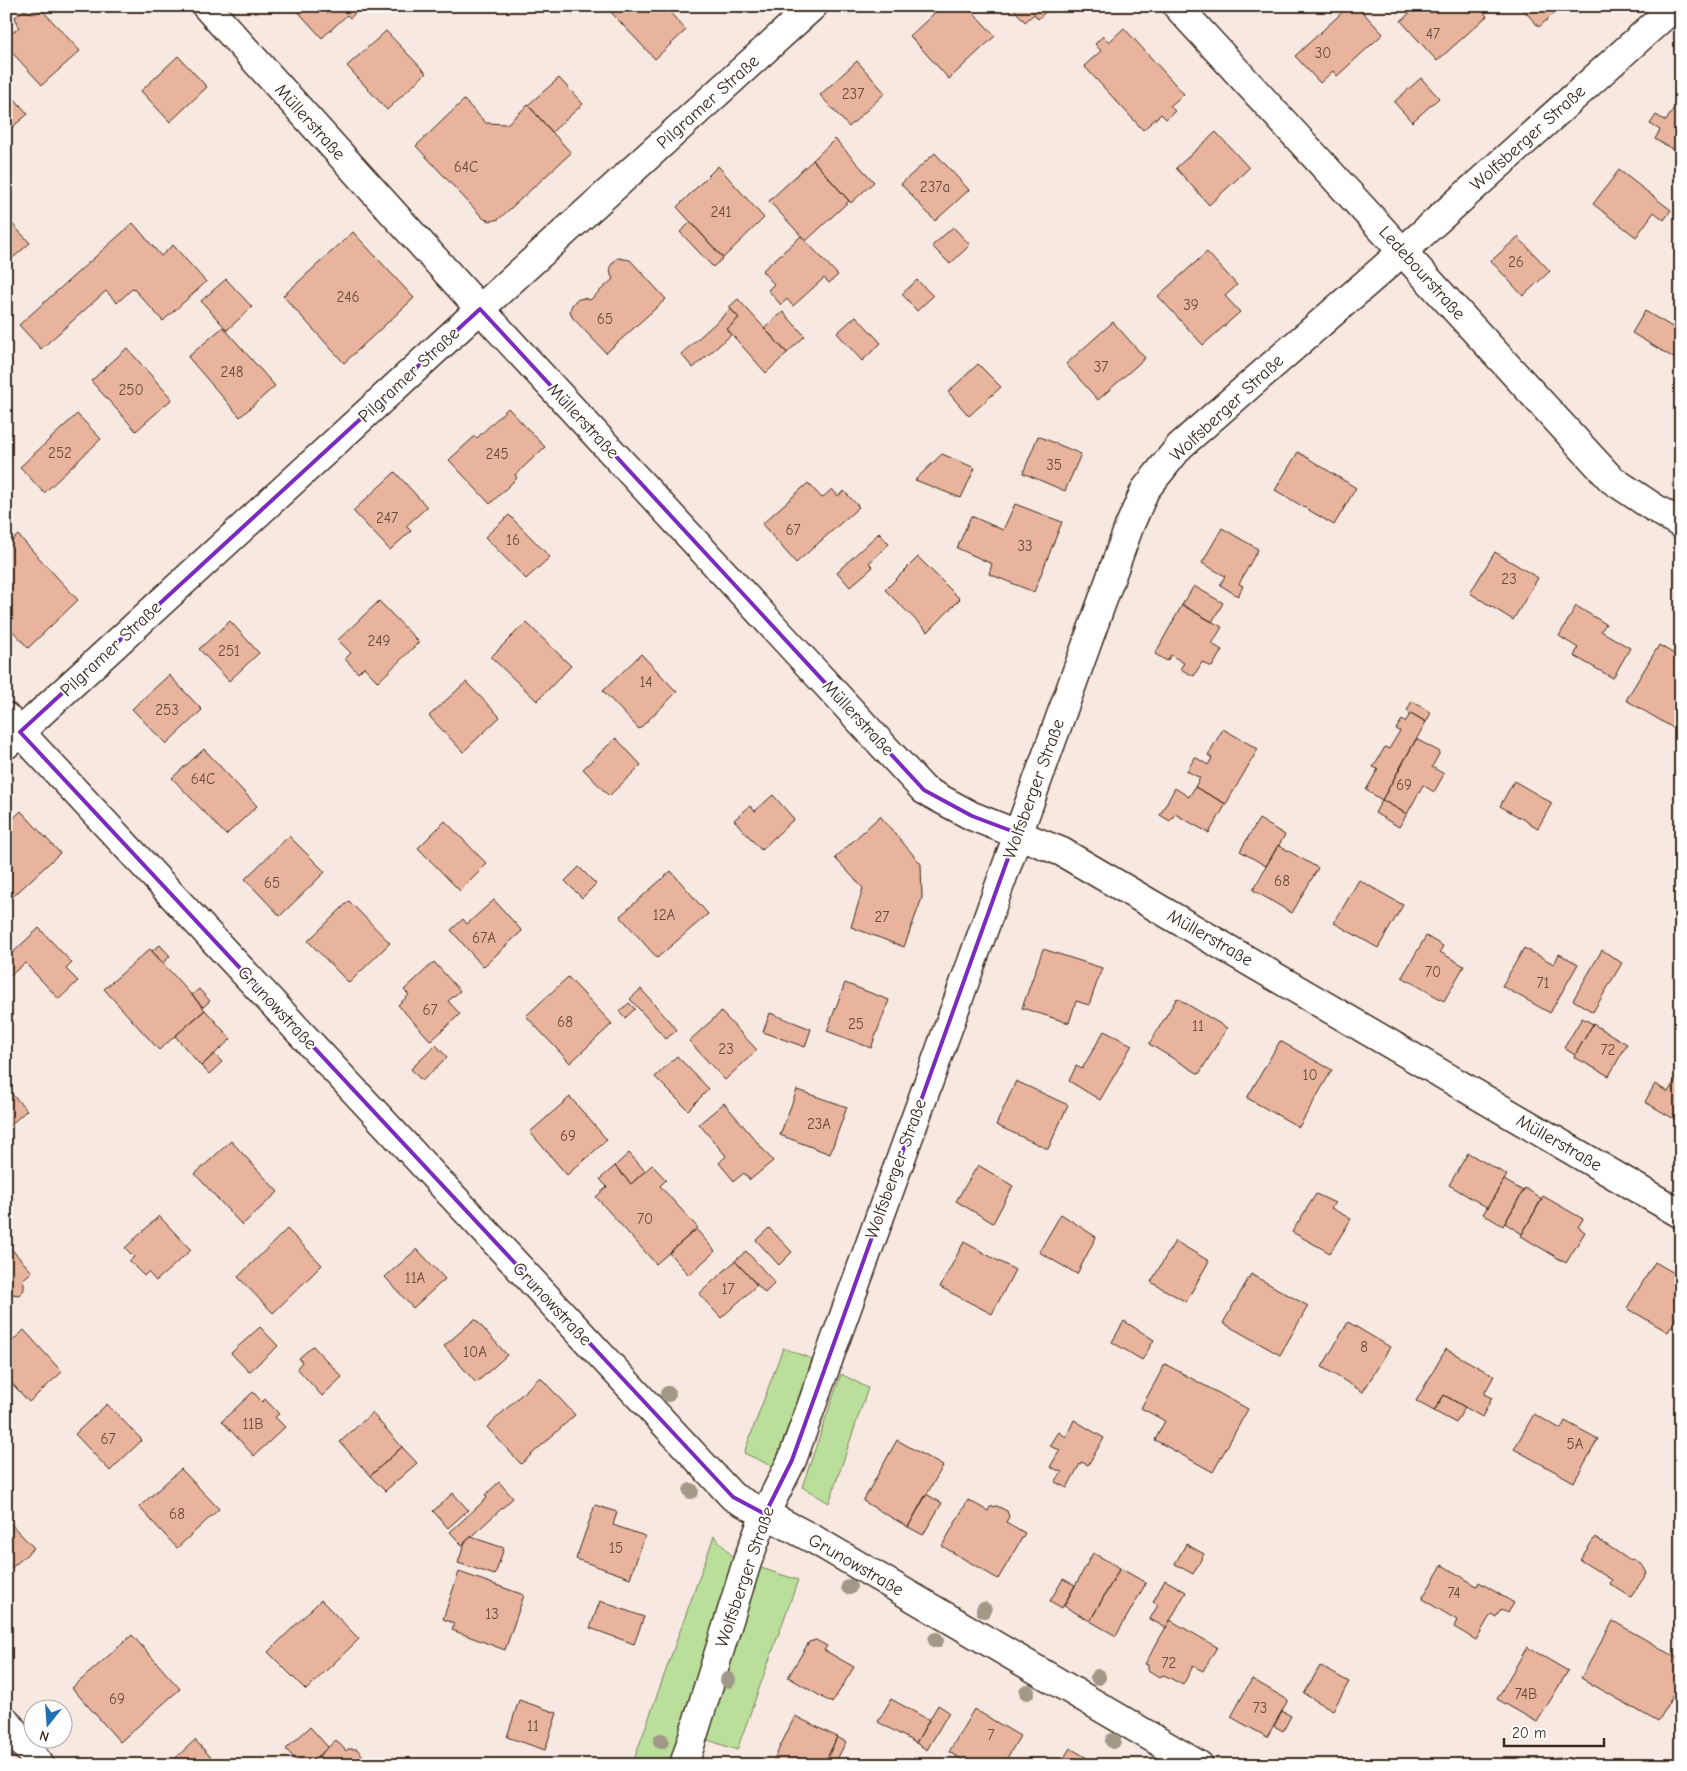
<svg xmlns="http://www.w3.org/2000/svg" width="1687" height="1771" viewBox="0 0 1687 1771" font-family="'Comic Neue',sans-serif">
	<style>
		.green { fill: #b9df9a; stroke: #7a845c }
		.building { fill: #e9b49d; stroke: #3b2a1e }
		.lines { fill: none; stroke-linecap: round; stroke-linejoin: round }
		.street-casing { stroke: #3b2a1e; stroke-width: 31 }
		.secondary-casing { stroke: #3b2a1e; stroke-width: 31 }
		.street { stroke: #fff; stroke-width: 28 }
		.secondary { stroke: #fff; stroke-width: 28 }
		.tree { fill: #a19887 }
		.marked { fill: none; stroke: #7b2cbf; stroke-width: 4; stroke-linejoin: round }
		.labels { text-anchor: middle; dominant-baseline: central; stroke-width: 4; stroke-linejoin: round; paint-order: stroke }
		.number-label { font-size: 15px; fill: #664c3e }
		.street-label { font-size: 18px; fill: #3b2a1e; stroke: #fff }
	</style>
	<rect width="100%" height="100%" fill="#f8e8e2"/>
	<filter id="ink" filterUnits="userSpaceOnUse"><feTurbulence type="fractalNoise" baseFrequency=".02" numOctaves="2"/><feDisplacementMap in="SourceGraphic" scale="10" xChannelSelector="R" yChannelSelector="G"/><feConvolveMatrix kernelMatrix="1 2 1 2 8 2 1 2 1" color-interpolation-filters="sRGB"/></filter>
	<g filter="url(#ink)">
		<!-- green -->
		<path class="green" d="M783,1348L812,1359L774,1467L744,1453Z
			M841,1374L868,1388L829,1503L802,1487Z
			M714,1536L735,1559L671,1765H632Z
			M758,1567L798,1580L737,1750L705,1739Z"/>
		<!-- building -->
		<path class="building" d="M293,6H358L357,8L359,10L350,18L347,15L322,38Z
			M605,6H664L686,30L655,59Z
			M942,6H967L995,36L949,79L910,36Z
			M1011,6H1052L1038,19L1034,14L1025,22Z
			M1349,6H1357L1383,34L1337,76L1333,71L1320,83L1295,56Z
			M1417,6H1478L1487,16L1437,61L1401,21Z
			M1520,6H1562L1539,27Z
			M41,9L80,51L42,85L6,46V39L19,27L15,17L24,10L35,14Z
			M1124,28L1184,94L1170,106L1175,111L1166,119L1161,114L1143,130L1084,66L1101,51L1095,44L1103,36L1109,42Z
			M386,31L426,73L387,110L347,66Z
			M178,56L207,87L170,122L141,91Z
			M857,61L885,93L849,127L820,95Z
			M559,78L583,104L552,132L528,105Z
			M1421,78L1439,98L1412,122L1394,102Z
			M12,96L28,114L10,129L6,125V102Z
			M1681,96V154L1655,139L1660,130L1650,124L1656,115L1666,121Z
			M464,100L486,123L507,124L528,105L571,153L499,219L491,221L484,219L416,146Z
			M1216,132L1249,168L1209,205L1176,168Z
			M835,139L874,182L851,203L813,160Z
			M935,153L969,190L935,221L901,184Z
			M813,160L849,201L806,241L769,201Z
			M718,166L764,218L723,258L677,207Z
			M1619,170L1671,210L1664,220L1654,212L1636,237L1593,204Z
			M6,217L30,243L6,264Z
			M691,222L723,258L713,267L680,232Z
			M133,223L161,256L173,245L206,282L163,321L133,288L117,303L106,291L41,349L19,325Z
			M953,227L970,245L950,264L932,246Z
			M353,232L414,298L344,363L283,296Z
			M801,236L838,275L829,283L824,278L793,306L787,299L781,305L768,290L774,284L762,271Z
			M1518,237L1550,271L1523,296L1491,261Z
			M1207,252L1237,285L1225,296L1240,312L1203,345L1158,296Z
			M618,258L630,260L666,299L606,353L572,317L570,310L572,305L576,300L583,298L590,300L613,279L611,275L610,267L614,261Z
			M226,279L252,307L227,330L201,301Z
			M917,280L933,296L917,311L902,294Z
			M738,299L787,353L766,373L727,329L739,318L729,307Z
			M731,309L739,318L727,329L731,335L693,368L681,354Z
			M1645,311L1681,332V348L1674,358L1632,333Z
			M783,312L805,336L787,353L764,328Z
			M856,316L881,343L862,361L837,333Z
			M1113,322L1145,358L1098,400L1066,364Z
			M223,327L275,386L240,417L188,357Z
			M127,348L172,399L136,431L91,381Z
			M978,364L1001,387L969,416L948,392Z
			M508,408L545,447L515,475L517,478L490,504L449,460L475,436L477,438Z
			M77,414L101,439L44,493L20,467Z
			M1038,436L1081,454L1065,491L1023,473Z
			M1298,452L1356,488L1334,525L1275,490Z
			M942,454L975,468L961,498L915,480Z
			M395,472L427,507L406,526L411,531L390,550L353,511Z
			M808,483L822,498L832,489L838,496L844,491L859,507L796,563L762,524Z
			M1015,504L1062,522L1034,592L989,574L992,564L957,548L971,516L1003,530Z
			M509,515L550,557L526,579L485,537Z
			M1222,528L1258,549L1239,584L1243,586L1238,596L1220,585L1225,576L1202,563Z
			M879,533L889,544L869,563L873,567L850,587L837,572Z
			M18,535L78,600L28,648L6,623V546Z
			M1495,552L1538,578L1513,620L1470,593Z
			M918,557L960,599L928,632L885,590Z
			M1194,586L1223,603L1212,622L1182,605Z
			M379,601L419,642L378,682L364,667L358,673L345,659L351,653L338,640Z
			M1182,605L1222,627L1212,644L1222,650L1212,667L1202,662L1194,676L1180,669L1184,663L1171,655L1167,661L1155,654Z
			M1576,606L1606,624L1601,631L1630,648L1613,678L1574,656L1578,648L1559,636Z
			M230,621L259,653L229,681L199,649Z
			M526,622L571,666L537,701L491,657Z
			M1659,645L1681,658V714L1673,728L1626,700Z
			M641,654L677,692L639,729L603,691Z
			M169,675L202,710L166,744L132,709Z
			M466,682L500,717L463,752L429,716Z
			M1412,701L1431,713L1426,722L1407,711Z
			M1411,713L1426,722L1382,800L1366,790L1378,769L1373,767L1385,747L1389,749L1400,731L1396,729L1402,720L1405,722Z
			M1223,729L1258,749L1226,804L1195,787L1200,778L1187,771L1195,757L1208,765L1212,758L1208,755Z
			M616,738L641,765L609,796L583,769Z
			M1416,739L1440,752L1432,767L1444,774L1434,792L1423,785L1407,814L1382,800Z
			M204,749L257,806L226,835L172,778Z
			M1514,781L1552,803L1538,828L1500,806Z
			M1195,787L1226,804L1209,833L1175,814L1170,821L1160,815L1175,788L1189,797Z
			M773,795L794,819L761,850L734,820L750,806L755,811Z
			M1382,800L1407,814L1399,827L1375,813Z
			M21,811L60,853L6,903V825Z
			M880,816L921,864L922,898L904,947L851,927L863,888L835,858Z
			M1259,819L1285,835L1266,866L1240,851Z
			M445,821L487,864L460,891L418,848Z
			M289,836L325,872L280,916L245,879Z
			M1278,845L1318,868L1292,913L1253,890Z
			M579,867L596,884L582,898L565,881Z
			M671,871L708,914L657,958L620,916Z
			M1359,880L1403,905L1378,948L1334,923Z
			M494,900L522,931L483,967L451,930L463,919L467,924Z
			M349,901L390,943L349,983L308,941Z
			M39,928L72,963L66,969L78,981L59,999L25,963L11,975L6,970V959Z
			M1426,936L1443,946L1440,952L1464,966L1444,1001L1402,977Z
			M160,945L170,956L163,963L152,951Z
			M1524,948L1554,964L1559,954L1578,964L1550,1013L1502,986Z
			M150,949L205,1010L159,1050L104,989Z
			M1043,949L1102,968L1089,1005L1076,1001L1069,1023L1022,1008Z
			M1602,950L1622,963L1593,1012L1573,1000Z
			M434,962L460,991L448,1001L460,1014L431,1041L398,1005L409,995L404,990Z
			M568,977L612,1024L570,1063L526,1016Z
			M845,983L889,1000L871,1048L827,1031Z
			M199,989L210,1001L203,1007L192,995Z
			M641,989L677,1030L666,1039L630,999Z
			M1177,998L1227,1028L1199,1074L1149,1044Z
			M629,1003L635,1009L625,1018L619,1012Z
			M205,1010L231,1039L201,1066L175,1036Z
			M721,1012L757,1050L725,1080L689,1041Z
			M770,1013L811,1029L805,1047L763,1032Z
			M1582,1018L1593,1024L1575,1055L1564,1048Z
			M1593,1024L1627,1044L1609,1076L1574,1057Z
			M1104,1031L1132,1045L1100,1100L1069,1081L1076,1066L1082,1069Z
			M1280,1041L1332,1070L1299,1127L1247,1098Z
			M436,1045L447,1057L422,1081L411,1069Z
			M214,1054L222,1062L209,1074L201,1066Z
			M677,1056L709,1089L688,1110L655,1077Z
			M1681,1071V1123L1645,1102L1655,1084L1668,1092Z
			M1016,1081L1068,1105L1048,1149L996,1125Z
			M6,1088L27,1110L6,1129Z
			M797,1090L847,1107L830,1154L780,1135Z
			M570,1097L607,1140L567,1175L530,1132Z
			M724,1103L773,1161L750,1180L744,1173L734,1181L719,1163L726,1156L699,1124Z
			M231,1141L278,1192L242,1225L195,1174Z
			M629,1153L645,1171L631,1184L615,1166Z
			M1468,1153L1507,1175L1488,1208L1449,1185Z
			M652,1165L666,1180L660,1186L698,1228L656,1264L596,1197L607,1187L600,1179L615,1166L631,1184Z
			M978,1165L1013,1186L993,1223L956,1201Z
			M1504,1180L1523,1191L1503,1226L1483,1214Z
			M1525,1188L1542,1199L1522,1234L1505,1223Z
			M1316,1194L1335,1203L1331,1208L1351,1219L1330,1253L1292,1232Z
			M1543,1196L1583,1219L1578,1227L1585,1232L1566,1263L1521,1236Z
			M1061,1214L1096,1237L1077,1274L1039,1252Z
			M159,1216L191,1250L156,1281L148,1272L144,1276L129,1261L134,1257L125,1248Z
			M769,1228L792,1252L779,1265L756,1240Z
			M287,1229L322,1265L273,1313L238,1277Z
			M696,1229L715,1251L689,1275L669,1253Z
			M1175,1241L1209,1261L1186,1302L1151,1282Z
			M964,1242L1015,1270L992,1314L940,1287Z
			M6,1243L32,1272L22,1280L24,1283V1290L19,1295L12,1294L10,1291L6,1294Z
			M417,1249L445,1279L413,1308L385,1277Z
			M746,1251L775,1283L765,1293L735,1261Z
			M735,1261L757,1285L721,1318L699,1294Z
			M1655,1262L1681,1277V1310L1668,1332L1627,1308Z
			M1251,1274L1308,1306L1280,1355L1223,1323Z
			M475,1319L507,1355L476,1383L444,1346Z
			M1124,1321L1154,1340L1142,1360L1112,1342Z
			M1348,1322L1390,1347L1363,1392L1322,1367Z
			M260,1327L278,1346L249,1372L231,1353Z
			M24,1330L62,1372L29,1402L6,1377V1347Z
			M313,1346L342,1377L322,1396L297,1368L302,1362L299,1358Z
			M1446,1349L1494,1376L1484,1394L1492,1398L1482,1417L1444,1395L1434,1411L1416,1401Z
			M1165,1364L1248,1409L1213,1472L1155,1440L1165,1421L1141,1408Z
			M540,1377L575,1415L521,1464L487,1427Z
			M253,1392L262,1402L265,1399L279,1414L275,1417L285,1427L254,1456L222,1421Z
			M1444,1395L1465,1407L1456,1423L1434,1411Z
			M107,1404L142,1440L110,1471L75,1434Z
			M372,1413L402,1447L370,1476L340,1442Z
			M1534,1414L1561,1429L1565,1421L1598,1439L1574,1482L1514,1449Z
			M1074,1420L1104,1438L1088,1465L1081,1462L1067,1488L1055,1482L1062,1472L1050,1467L1060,1450L1050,1446L1059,1432L1066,1437Z
			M897,1440L943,1466L908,1527L863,1501Z
			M402,1447L417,1463L385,1491L370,1476Z
			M181,1469L219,1509L177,1548L139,1507Z
			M499,1482L513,1498L462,1545L450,1532L487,1498L485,1495Z
			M453,1493L468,1510L448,1528L433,1511Z
			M926,1494L942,1503L923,1535L908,1527Z
			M968,1500L988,1511L990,1507L997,1506L1007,1511L1009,1517L1006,1522L1025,1533L998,1579L942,1546Z
			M595,1505L617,1512L613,1525L645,1536L630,1578L576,1559Z
			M6,1519L34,1548L6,1573Z
			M471,1537L504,1548L495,1575L458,1563L465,1542Z
			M1595,1537L1629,1560L1633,1559L1643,1566L1647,1573L1631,1597L1610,1584L1612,1580L1580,1560Z
			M1186,1544L1204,1554L1193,1574L1175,1564Z
			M1093,1553L1120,1568L1090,1621L1064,1606Z
			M1442,1565L1477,1586L1479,1582L1514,1603L1508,1613L1501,1609L1496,1617L1491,1614L1476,1640L1454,1627L1457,1620L1422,1599Z
			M1120,1568L1146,1583L1116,1636L1090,1621Z
			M459,1572L524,1595L505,1650L452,1630L454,1623L443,1619Z
			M1063,1579L1075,1585L1062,1608L1050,1601Z
			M1165,1580L1186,1592L1166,1628L1150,1619L1158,1605L1153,1602Z
			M321,1600L359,1639L306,1690L268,1652Z
			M600,1601L644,1617L634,1644L590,1628Z
			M1170,1620L1217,1647L1203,1671L1193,1666L1183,1685L1164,1675L1159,1677L1148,1670V1665L1145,1664Z
			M1613,1621L1681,1660V1681L1658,1722L1581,1678Z
			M132,1635L180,1689L120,1742L72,1688Z
			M816,1640L827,1646L824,1650L854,1667L832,1703L788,1677L809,1642Z
			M1527,1647L1568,1671L1537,1722L1497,1699Z
			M1320,1666L1349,1682L1333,1710L1304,1694Z
			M1252,1679L1288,1700L1267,1737L1231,1717Z
			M891,1699L929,1720L916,1743L878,1722Z
			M519,1700L557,1713L545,1750L507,1737Z
			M938,1705L949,1712L927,1750L916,1743Z
			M974,1709L1020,1736L1003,1765H971L949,1752Z
			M1282,1711L1291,1716L1283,1731L1274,1726Z
			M795,1716L837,1737L825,1763L828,1765H771Z
			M310,1727L328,1747L309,1765H300L286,1749Z
			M837,1737L846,1742L834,1765H828L825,1763Z
			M195,1740L218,1765H168Z
			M336,1740L346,1751L348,1749H357L363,1756L361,1765H309Z
			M1070,1748L1099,1765H1060Z"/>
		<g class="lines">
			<defs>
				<path id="street" d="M206,6L480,309L924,790L972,816L1062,852L1681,1214
					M1177,6L1611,479L1653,507L1681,524
					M6,717L733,1497L815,1540L1199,1765
					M7,744L480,309L813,6
					M684,1765L747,1562L765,1514L792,1460L1129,527L1145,490L1180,446L1402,252L1675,6"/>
				<path id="secondary" d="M6,1721L40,1765"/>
			</defs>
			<!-- street casing -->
			<use href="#street" class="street-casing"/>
			<!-- secondary casing -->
			<use href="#secondary" class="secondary-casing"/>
			<!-- street -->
			<use href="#street" class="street"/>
			<!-- secondary -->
			<use href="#secondary" class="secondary"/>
		</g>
		<!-- trees -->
		<g class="tree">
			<circle cx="668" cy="1394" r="8"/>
			<circle cx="691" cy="1491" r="8"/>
			<circle cx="849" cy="1587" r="8"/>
			<circle cx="984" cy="1610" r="8"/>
			<circle cx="936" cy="1640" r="8"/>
			<circle cx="1098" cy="1677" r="8"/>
			<circle cx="728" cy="1680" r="8"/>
			<circle cx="1027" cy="1692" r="8"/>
			<circle cx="661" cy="1741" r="8"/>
			<circle cx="1113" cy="1741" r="8"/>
		</g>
	</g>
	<!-- marked area -->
	<path class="marked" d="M480,309L924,790L972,816L1017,833L792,1460L765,1514L733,1497L20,732Z"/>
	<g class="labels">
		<!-- number labels -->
		<g class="number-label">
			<text x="1433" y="34">47</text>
			<text x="1323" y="53">30</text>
			<text x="853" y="94">237</text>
			<text x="466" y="167">64C</text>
			<text x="935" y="187">237a</text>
			<text x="721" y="212">241</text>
			<text x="1516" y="262">26</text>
			<text x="348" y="297">246</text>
			<text x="1191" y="305">39</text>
			<text x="605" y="319">65</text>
			<text x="1101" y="367">37</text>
			<text x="232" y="372">248</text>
			<text x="131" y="390">250</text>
			<text x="60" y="453">252</text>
			<text x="497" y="454">245</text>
			<text x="1054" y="465">35</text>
			<text x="387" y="518">247</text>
			<text x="793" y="530">67</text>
			<text x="513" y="540">16</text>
			<text x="1025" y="546">33</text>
			<text x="1509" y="579">23</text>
			<text x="379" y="641">249</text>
			<text x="229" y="651">251</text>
			<text x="646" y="682">14</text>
			<text x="167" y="710">253</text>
			<text x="203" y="779">64C</text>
			<text x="1404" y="785">69</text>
			<text x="1282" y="881">68</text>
			<text x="272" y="883">65</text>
			<text x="664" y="915">12A</text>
			<text x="882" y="917">27</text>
			<text x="484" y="938">67A</text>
			<text x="1433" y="972">70</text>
			<text x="1543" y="983">71</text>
			<text x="430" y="1010">67</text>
			<text x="565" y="1022">68</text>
			<text x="856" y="1024">25</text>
			<text x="1198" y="1026">11</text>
			<text x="726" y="1049">23</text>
			<text x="1608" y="1050">72</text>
			<text x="1310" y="1075">10</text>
			<text x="819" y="1124">23A</text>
			<text x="568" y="1136">69</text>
			<text x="645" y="1219">70</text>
			<text x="415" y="1278">11A</text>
			<text x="728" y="1289">17</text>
			<text x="1364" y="1347">8</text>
			<text x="475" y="1352">10A</text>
			<text x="253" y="1424">11B</text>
			<text x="108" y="1439">67</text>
			<text x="1575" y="1444">5A</text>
			<text x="177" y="1514">68</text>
			<text x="616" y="1548">15</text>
			<text x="1454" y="1593">74</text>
			<text x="492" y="1614">13</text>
			<text x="1169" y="1663">72</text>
			<text x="1526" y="1694">74B</text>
			<text x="117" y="1699">69</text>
			<text x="1260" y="1708">73</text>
			<text x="533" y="1726">11</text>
			<text x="991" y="1735">7</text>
		</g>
		<!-- street labels -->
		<g class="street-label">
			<text transform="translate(708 102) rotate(-42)">Pilgramer Straße</text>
			<text transform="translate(310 122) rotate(48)">Müllerstraße</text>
			<text transform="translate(1528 138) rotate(-42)">Wolfsberger Straße</text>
			<text transform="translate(1422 273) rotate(48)">Ledebourstraße</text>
			<text transform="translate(409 375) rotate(-43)">Pilgramer Straße</text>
			<text transform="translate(1227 408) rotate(-43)">Wolfsberger Straße</text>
			<text transform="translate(583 421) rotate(47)">Müllerstraße</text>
			<text transform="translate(111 649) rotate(-43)">Pilgramer Straße</text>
			<text transform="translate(858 718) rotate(47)">Müllerstraße</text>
			<text transform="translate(1034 789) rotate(-70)">Wolfsberger Straße</text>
			<text transform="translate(1210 938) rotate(30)">Müllerstraße</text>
			<text transform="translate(277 1008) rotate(47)">Grunowstraße</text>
			<text transform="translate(1559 1143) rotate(30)">Müllerstraße</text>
			<text transform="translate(896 1169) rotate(-70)">Wolfsberger Straße</text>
			<text transform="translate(552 1304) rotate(47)">Grunowstraße</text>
			<text transform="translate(856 1565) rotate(30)">Grunowstraße</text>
			<text transform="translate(745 1577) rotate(-71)">Wolfsberger Straße</text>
		</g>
	</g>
	<!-- margin -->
	<rect width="1687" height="1771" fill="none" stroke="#fff" stroke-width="25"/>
	<rect x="12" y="12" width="1662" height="1746" fill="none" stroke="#3b2a1e" stroke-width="2" filter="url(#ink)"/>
	<!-- north arrow -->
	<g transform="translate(48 1724) rotate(197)"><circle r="24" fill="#ffffff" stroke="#b1aaa5"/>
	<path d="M0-4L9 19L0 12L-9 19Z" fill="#1f6fb2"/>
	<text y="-8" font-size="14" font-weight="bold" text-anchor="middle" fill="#3b2a1e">N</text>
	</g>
	<!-- scale -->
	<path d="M1504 1738v8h100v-8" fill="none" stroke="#3b2a1e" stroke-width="2.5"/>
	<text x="1512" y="1738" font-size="15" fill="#3b2a1e" stroke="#ffffff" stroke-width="4" paint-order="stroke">20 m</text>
</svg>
